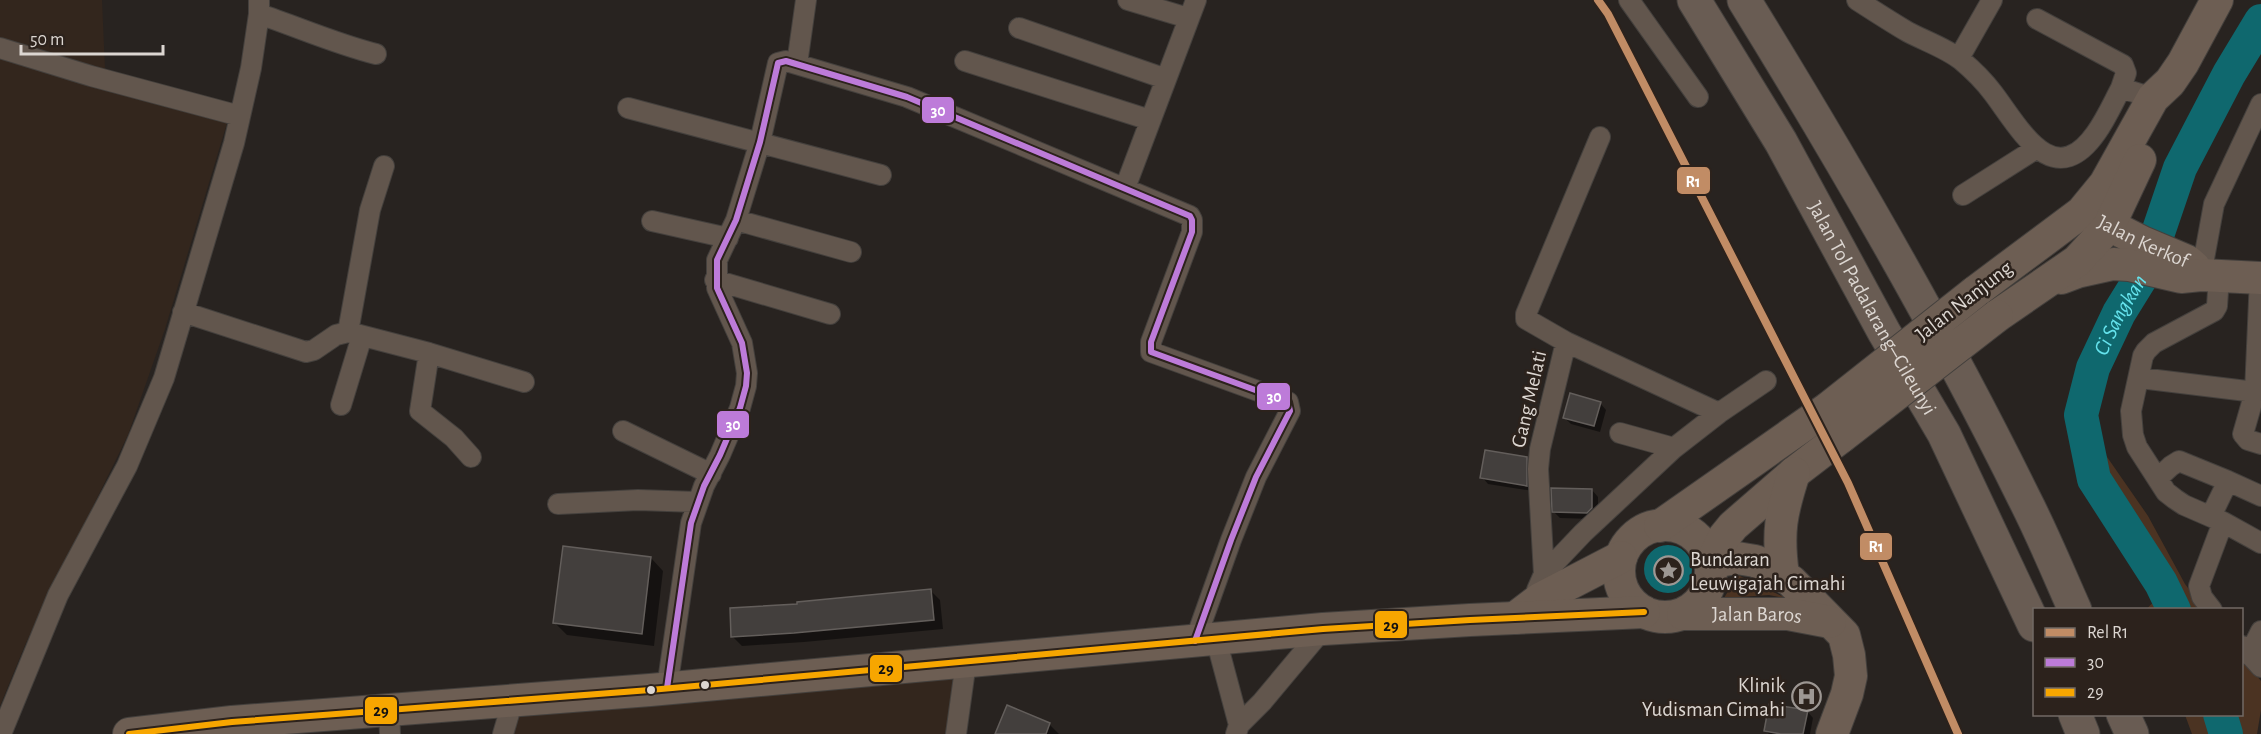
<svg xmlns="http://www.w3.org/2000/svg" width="2261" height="734" viewBox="0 0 2261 734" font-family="'Alegreya Sans',sans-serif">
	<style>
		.built { fill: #33261d }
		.green { fill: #4b3322 }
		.water { fill: #0f686e }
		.shadow { fill: #0007 }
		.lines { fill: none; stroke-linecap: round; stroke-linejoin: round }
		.river { stroke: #0f686e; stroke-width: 34 }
		.building { fill: #433f3d; stroke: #635e5b; stroke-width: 1.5 }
		.street-casing { stroke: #44403d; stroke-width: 22 }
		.primary-casing { stroke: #44403d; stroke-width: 34 }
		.highway-casing { stroke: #44403d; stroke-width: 35 }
		.street { stroke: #62564d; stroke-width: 20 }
		.primary { stroke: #6d5e53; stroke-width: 32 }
		.highway { stroke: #695c53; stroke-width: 33 }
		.primary-bridge-casing { stroke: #44403d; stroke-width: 34; stroke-linecap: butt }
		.primary-bridge { stroke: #6d5e53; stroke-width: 32 }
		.bus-1-casing { stroke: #2c221c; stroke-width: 10 }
		.bus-2-casing { stroke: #2c221c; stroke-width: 10 }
		.bus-1 { stroke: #bd7bd9; stroke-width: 6 }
		.bus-2 { stroke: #f7a600; stroke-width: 6 }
		.rail-1-casing { stroke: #2c221c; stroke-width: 12 }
		.rail-1 { stroke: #c18c65; stroke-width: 8 }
		.bus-dot { fill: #dcd6d1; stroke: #2c221c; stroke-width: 2 }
		.labels { text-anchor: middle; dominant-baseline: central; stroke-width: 5; stroke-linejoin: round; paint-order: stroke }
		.street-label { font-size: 21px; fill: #dcd6d1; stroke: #2c221c }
		.poi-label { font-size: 21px; fill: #dcd6d1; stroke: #2c221c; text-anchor: start }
		.water-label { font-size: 22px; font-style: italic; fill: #65e3ed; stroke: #2c221c }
		.line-badge { stroke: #2c221c; stroke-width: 2 }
		.badge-label { font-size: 16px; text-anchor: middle; font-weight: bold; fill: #fff }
		.pale-badge-label { font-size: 16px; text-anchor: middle; font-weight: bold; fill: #111 }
	</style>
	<rect width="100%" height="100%" fill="#282320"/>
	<!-- built -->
	<path class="built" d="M0,0H102L105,69L233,103L165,329L128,435L25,645L0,706Z
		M961,675L953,734H505L508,718Z"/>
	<!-- green -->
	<path class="green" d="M2096,441L2148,516L2185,584L2204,609H2147C2151,603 2166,593 2172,586L2102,482L2096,459Z
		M1738,575L1788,599L1769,595L1724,598Z
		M2242,658L2261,681V710L2257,734H2192L2185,715L2242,714Z"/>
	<!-- water -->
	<path class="water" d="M1644 569a24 24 0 1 1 48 0a24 24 0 1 1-48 0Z"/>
	<!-- shadow -->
	<path class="shadow" d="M1600,403L1606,410L1600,432L1571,424L1565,418Z
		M1526,459L1533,465V491L1488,484L1482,477Z
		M1592,490L1598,497V515L1593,519L1560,518L1554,512Z
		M651,558L663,571L654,646L567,635L555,623Z
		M930,590L940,600L943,629L804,642L742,646L733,637L799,605Z
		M1807,711L1813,718L1810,734H1769L1766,731Z
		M1049,724L1059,734H996Z"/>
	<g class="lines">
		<!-- river -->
		<g class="river">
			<path id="s1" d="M2174,610L2161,583L2094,479L2081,415L2093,368L2119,313L2145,271L2180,168L2229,74L2261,21"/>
			<path d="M2220,714L2226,734"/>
		</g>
	</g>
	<!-- building -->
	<path class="building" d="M1570,393L1601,402L1594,426L1563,418Z
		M1485,450L1527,457V486L1480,478Z
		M1551,488L1592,489V508L1587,513L1552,512Z
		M563,546L651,557L642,634L553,623Z
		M931,589L934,620L794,633L731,637L730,608L797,604V602Z
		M1769,704L1808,710L1803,734H1781L1764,731Z
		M1007,705L1050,723L1046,734H995Z"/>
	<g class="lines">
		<defs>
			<path id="street" d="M1128,0L1188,18
				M1629,0L1698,97
				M1857,0C1874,11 1891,22 1908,32C1925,41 1946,48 1961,60C1973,70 1984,81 1993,93C2019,127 2053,194 2096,133C2106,119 2113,103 2121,88L2153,98
				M259,14C298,27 336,44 376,54
				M2037,19L2123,65L2126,73L2121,88
				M1019,28L1166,79
				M0,48L91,76L240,116
				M1959,58L1992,0
				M965,61L1150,120
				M797,64L806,0
				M628,108L881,175
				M1600,137L1526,314V319L1566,342L1719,413
				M1125,188L1196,0
				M1963,195L2037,148
				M736,220L851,252
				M652,221L728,238
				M2201,275L2214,204L2261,104
				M715,280L830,314
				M183,312L306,352L314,350L336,335L348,332L429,353L420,411L454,438L471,457
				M348,332L370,210L384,166
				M429,353L524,382
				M2140,378L2255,392L2260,278
				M2255,392L2243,434L2248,440L2261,444
				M341,405L362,336
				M623,431L711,474
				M1620,433L1674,448
				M2158,478L2171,466L2179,461L2228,481
				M558,504L638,500L697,502
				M2211,516L2228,481L2261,496
				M2223,522L2261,543
				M1544,574L1538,469L1540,449L1566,342
				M1540,599L1537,590L1544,574L1583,533L1674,448L1719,413L1766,381
				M2212,610L2202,597L2199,586L2223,522L2184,505L2175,499L2166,492L2137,447L2133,435L2131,411L2143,356L2146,351L2154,343L2214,311L2217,306L2219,277
				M1216,639L1239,725
				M2242,646L2261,667
				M2249,655L2261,631
				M667,688L691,523L704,486L720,455L740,408L746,386L747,373L742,343L717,288V260L736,220L760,142L778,63L786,61L907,97L1190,216L1192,220V232L1151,342V352L1288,402L1290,411L1256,477L1231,540L1195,641
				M389,709L390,734
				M1,734L58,595L127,466L164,378L234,143L251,68L259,14V0
				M503,734L513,700
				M956,734L966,662
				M1236,734L1239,725L1262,702L1323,629"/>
			<g id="primary">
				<path id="s2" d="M2091,216L2142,242L2187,261L2194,267"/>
				<path d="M2061,278L2077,272L2113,264L2129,265L2181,277L2201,275L2261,278"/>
				<path d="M1975,292L2082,212L2105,184L2153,98L2170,82L2183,63L2217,0"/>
				<path d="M1997,316L2077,261L2109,226L2140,160"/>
				<circle cx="1665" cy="571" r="46"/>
				<path d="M1660,526L1827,409"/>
				<path d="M1712,562L1737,558L1755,561L1769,567L1791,581L1844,635L1849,655L1851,676L1847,694L1832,734"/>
				<path d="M1712,562L1724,537L1733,526L1794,473L1841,437"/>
				<path d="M1783,575C1777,532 1781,513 1794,473"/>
				<path id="s3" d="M1683,614H1788L1830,622"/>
				<path d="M1515,618L1540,599L1621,557"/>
				<path d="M129,734L232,722L650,690L1323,629L1470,620L1644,612"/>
			</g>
			<g id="highway">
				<path id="s4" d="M1694,0L1781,142L1884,332L1944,434L2034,625"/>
				<path d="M1744,0C1844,162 1940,327 2024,498C2043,535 2058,572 2075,610"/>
				<path d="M2075,714L2083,734"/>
				<path d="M2123,714L2132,734"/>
			</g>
		</defs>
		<!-- street casing -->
		<use href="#street" class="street-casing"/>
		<!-- primary casing -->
		<use href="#primary" class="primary-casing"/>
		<!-- highway casing -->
		<use href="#highway" class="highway-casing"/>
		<!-- street -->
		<use href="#street" class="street"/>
		<!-- primary -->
		<use href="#primary" class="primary"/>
		<!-- highway -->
		<use href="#highway" class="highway"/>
		<defs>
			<path id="primary-bridge" d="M1827,409L1975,292
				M1841,437L1997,316"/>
		</defs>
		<!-- primary-bridge casing -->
		<use href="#primary-bridge" class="primary-bridge-casing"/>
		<!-- primary-bridge -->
		<use href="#primary-bridge" class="primary-bridge"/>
		<defs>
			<path id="bus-1" d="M667,688L691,523L704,486L720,455L740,408L746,386L747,373L742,343L717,288V260L736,220L760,142L778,63L786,61L907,97L1190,216L1192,220V232L1151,342V352L1288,402L1290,411L1256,477L1231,540L1195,641"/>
			<path id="bus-2" d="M129,734L232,722L650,690L1323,629L1470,620L1644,612"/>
		</defs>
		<!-- bus-1 casing -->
		<use href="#bus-1" class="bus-1-casing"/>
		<!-- bus-2 casing -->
		<use href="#bus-2" class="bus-2-casing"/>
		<!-- bus-1 -->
		<use href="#bus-1" class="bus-1"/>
		<!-- bus-2 -->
		<use href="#bus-2" class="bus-2"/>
		<defs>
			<path id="rail-1" d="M1598,0L1608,14L1848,483L1958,734"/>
		</defs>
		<!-- rail-1 casing -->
		<use href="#rail-1" class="rail-1-casing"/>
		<!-- rail-1 -->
		<use href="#rail-1" class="rail-1"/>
	</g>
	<!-- icons -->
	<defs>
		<symbol id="sight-ring" viewBox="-11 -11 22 22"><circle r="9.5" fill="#2c221c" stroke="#9d9793" stroke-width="1.5"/><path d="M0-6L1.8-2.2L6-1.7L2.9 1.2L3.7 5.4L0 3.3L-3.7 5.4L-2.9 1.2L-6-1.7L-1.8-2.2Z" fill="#9d9793"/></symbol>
		<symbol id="hospital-ring" viewBox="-11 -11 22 22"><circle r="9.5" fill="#2c221c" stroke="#9d9793" stroke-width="1.5"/><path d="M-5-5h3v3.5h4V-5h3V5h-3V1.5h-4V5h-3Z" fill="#9d9793"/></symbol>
	</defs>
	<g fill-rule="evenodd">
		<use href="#sight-ring" x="1652" y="554" width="33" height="33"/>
		<use href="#hospital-ring" x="1790" y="680" width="33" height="33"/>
	</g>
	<!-- markers -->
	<g class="bus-dot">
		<circle cx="705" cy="685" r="5"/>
		<circle cx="651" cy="690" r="5"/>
	</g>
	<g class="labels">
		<!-- street labels -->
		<g class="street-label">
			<text stroke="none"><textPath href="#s2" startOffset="58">Jalan Kerkof</textPath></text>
			<text transform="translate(1964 301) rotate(-38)">Jalan Nanjung</text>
			<text stroke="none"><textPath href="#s4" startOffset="356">Jalan Tol Padalarang–Cileunyi</textPath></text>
			<text transform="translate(1529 399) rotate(-77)">Gang Melati</text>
			<text stroke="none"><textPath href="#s3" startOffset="74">Jalan Baros</textPath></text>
		</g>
		<!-- poi labels -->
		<g class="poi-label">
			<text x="1690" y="559">Bundaran<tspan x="1690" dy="24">Leuwigajah Cimahi</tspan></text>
			<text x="1785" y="685" text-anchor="end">Klinik<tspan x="1785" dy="24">Yudisman Cimahi</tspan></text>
		</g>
		<!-- water labels -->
		<g class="water-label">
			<text stroke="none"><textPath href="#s1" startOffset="327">Ci Sangkan</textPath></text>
		</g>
	</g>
	<g class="line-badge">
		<rect x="921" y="96" width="34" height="28" rx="6" fill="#bd7bd9"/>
		<rect x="1676" y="166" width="35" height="29" rx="6" fill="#c18c65"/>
		<rect x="1256" y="382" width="35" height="29" rx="6" fill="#bd7bd9"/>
		<rect x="716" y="410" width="34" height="29" rx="6" fill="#bd7bd9"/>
		<rect x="1859" y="532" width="34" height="29" rx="6" fill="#c18c65"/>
		<rect x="1374" y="610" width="34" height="29" rx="6" fill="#f7a600"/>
		<rect x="869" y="654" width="34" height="29" rx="6" fill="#f7a600"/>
		<rect x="364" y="696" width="34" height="29" rx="6" fill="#f7a600"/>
	</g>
	<g class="badge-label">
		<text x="938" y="116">30</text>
		<text x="1693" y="187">R1</text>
		<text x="1274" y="402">30</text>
		<text x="733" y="430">30</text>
		<text x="1876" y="552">R1</text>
	</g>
	<g class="pale-badge-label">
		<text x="1391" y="631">29</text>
		<text x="886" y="674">29</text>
		<text x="381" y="716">29</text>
	</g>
	<!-- legend -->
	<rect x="2033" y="608" width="210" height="108" fill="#2c221c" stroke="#726a64" stroke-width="1.5"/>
	<rect x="2045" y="628" width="30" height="9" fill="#c18c65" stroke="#726a64" stroke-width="1.5"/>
	<text x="2087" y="638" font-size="18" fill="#dcd6d1">Rel R1</text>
	<rect x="2045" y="658" width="30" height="9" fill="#bd7bd9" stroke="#726a64" stroke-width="1.5"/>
	<text x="2087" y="668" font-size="18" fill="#dcd6d1">30</text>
	<rect x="2045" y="688" width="30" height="9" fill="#f7a600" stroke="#726a64" stroke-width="1.5"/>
	<text x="2087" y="698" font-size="18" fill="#dcd6d1">29</text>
	<!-- scale -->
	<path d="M21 45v9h142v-9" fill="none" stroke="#dcd6d1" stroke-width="3"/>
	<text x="30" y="45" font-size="18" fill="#dcd6d1" stroke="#2c221c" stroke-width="4.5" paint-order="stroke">50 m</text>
</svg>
